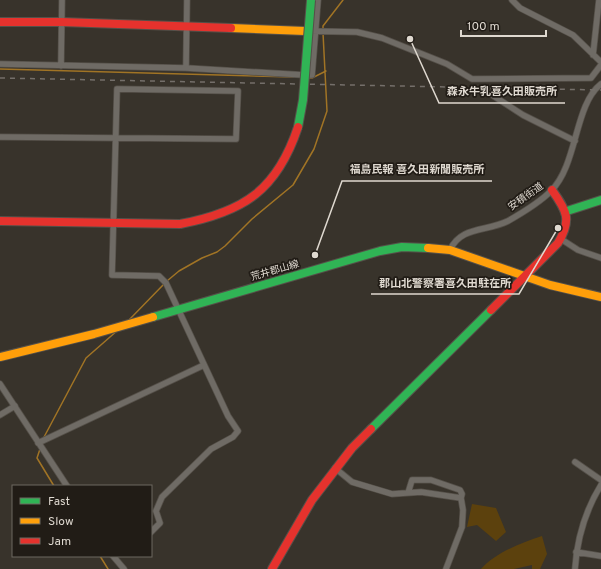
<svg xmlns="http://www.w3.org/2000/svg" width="601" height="569" viewBox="0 0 601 569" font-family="Overpass,'Noto Sans JP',sans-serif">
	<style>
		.green { fill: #5c410d }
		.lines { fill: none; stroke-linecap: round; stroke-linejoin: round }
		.stream { stroke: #a17425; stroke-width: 1.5 }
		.street-casing { stroke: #555049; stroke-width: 7 }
		.fast-casing { stroke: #555049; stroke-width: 10 }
		.slow-casing { stroke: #555049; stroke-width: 10 }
		.jam-casing { stroke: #555049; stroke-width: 10 }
		.street { stroke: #6f6b65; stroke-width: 5.5 }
		.fast { stroke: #30b455; stroke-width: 8 }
		.slow { stroke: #ff9f0a; stroke-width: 8 }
		.jam { stroke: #e5322d; stroke-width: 8 }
		.rail { stroke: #746f6a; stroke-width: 1.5; stroke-dasharray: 5 5; stroke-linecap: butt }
		.fast-bridge-casing { stroke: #555049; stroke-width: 10; stroke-linecap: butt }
		.jam-bridge-casing { stroke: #555049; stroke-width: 10; stroke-linecap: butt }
		.fast-bridge { stroke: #30b455; stroke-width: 8 }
		.jam-bridge { stroke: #e5322d; stroke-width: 8 }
		.labels { text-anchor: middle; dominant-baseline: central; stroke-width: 3.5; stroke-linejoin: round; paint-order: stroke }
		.street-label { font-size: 10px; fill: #dfd9d0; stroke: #211c16 }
		.leader { fill: none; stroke: #dfd9d0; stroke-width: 1.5 }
		.callout-dot { fill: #dfd9d0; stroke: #211c16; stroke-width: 1.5 }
		.callout-label { font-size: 11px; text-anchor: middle; font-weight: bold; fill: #dfd9d0; stroke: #211c16; stroke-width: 3.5; stroke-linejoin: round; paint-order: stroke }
	</style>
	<rect width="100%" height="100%" fill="#38332b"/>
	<!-- green -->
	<path class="green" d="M472,504L496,508L506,532L496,541L477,525L467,527Z
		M542,536L547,554L540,569H532V565L514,569H481C495,553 521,543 542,536Z"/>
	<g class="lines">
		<!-- stream -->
		<path class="stream" d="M323,29V26L343,0
			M0,69L294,77
			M308,78H312L326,71
			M167,281L179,271L202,258L217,252L225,246L252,219L293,185L314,149L327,111L323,33
			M128,321L164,284
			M43,439L86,358L118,330
			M40,449L37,458L54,486
			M100,556L108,569"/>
		<defs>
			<path id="street" d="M512,0L520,8L573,35L601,62
				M306,31L357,32L382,38L447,64L472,79L591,78L601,65
				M593,55L599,0
				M0,64L186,68L304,75
				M61,66L62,0
				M186,68L187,0
				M304,73V75H312L318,0
				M489,93L523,115L575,141
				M0,137L236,139L238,91L117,89L112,275L159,276L166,283L228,416L238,431L233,437L211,449L162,497L156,511L160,523L151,532
				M561,239L578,250L601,258
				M450,250C461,226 486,232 508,221C522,213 539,203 551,191C578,164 574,105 601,84
				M0,384L67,486
				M0,415L15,406
				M38,443L204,365
				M575,462L601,480
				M335,468L352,482L392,494L421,492L461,498L463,510L462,527L446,569
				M408,493L412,480H431L460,490L462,494L461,498
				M576,552L601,556
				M113,556L124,569
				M575,569C577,538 585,511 601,485"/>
			<path id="fast" d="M567,211L601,200
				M153,317L380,251L402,247L428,248
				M371,429L491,310"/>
			<path id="slow" d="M231,28L305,31
				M428,248L450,250L550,285L601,297
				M0,357L94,334L153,317"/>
			<path id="jam" d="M0,22H62L231,28
				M0,221L180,224
				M491,310L558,243C572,220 567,211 552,190
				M272,569L312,500L352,448L371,429"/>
		</defs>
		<!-- street casing -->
		<use href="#street" class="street-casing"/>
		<!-- fast casing -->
		<use href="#fast" class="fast-casing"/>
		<!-- slow casing -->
		<use href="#slow" class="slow-casing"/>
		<!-- jam casing -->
		<use href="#jam" class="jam-casing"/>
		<!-- street -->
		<use href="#street" class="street"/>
		<!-- fast -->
		<use href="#fast" class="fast"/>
		<!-- slow -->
		<use href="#slow" class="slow"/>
		<!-- jam -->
		<use href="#jam" class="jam"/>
		<!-- rail -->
		<path class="rail" d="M0,78L601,90"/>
		<defs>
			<path id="fast-bridge" d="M298,127L303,100L311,0"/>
			<path id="jam-bridge" d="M180,224C244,212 277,190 298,127"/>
		</defs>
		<!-- fast-bridge casing -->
		<use href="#fast-bridge" class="fast-bridge-casing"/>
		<!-- jam-bridge casing -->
		<use href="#jam-bridge" class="jam-bridge-casing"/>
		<!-- fast-bridge -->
		<use href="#fast-bridge" class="fast-bridge"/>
		<!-- jam-bridge -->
		<use href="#jam-bridge" class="jam-bridge"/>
	</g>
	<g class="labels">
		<!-- street labels -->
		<g class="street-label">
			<text transform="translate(526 197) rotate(-35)">安積街道</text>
			<text transform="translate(275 271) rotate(-16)">荒井郡山線</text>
		</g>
	</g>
	<!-- callouts -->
	<path class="leader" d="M410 39L439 103H565M315 255L342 181H492M558 228L519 294H371"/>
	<g class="callout-dot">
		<circle cx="410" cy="39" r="4"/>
		<circle cx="315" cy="255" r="4"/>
		<circle cx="558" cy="228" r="4"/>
	</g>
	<g class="callout-label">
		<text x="502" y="95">森永牛乳喜久田販売所</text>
		<text x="417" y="173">福島民報 喜久田新聞販売所</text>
		<text x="445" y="287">郡山北警察署喜久田駐在所</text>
	</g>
	<!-- legend -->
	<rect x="12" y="485" width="140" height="72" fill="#211c16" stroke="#6d6860"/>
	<rect x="20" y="498" width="20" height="6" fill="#30b455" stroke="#6d6860"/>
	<text x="48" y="505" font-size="12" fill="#dfd9d0">Fast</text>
	<rect x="20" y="518" width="20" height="6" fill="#ff9f0a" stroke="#6d6860"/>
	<text x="48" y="525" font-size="12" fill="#dfd9d0">Slow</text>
	<rect x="20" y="538" width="20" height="6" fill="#e5322d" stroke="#6d6860"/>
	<text x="48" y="545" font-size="12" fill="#dfd9d0">Jam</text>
	<!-- scale -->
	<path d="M461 30v6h85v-6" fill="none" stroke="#dfd9d0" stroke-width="2"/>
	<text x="467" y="30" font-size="12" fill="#dfd9d0" stroke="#211c16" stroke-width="3" paint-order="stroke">100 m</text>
</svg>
